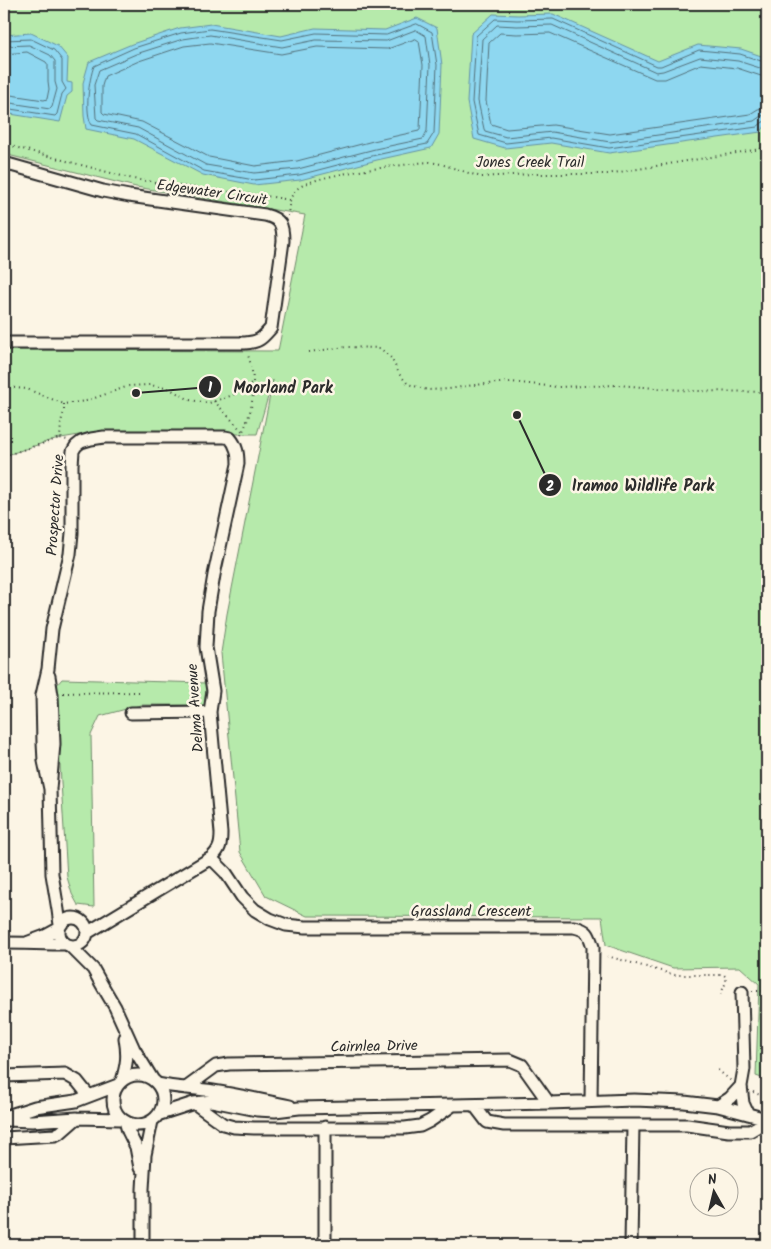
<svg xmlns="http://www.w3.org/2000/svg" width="771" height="1249" viewBox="0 0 771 1249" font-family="Kalam,sans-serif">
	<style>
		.green { fill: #b6eaab; stroke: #708a6b }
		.water { fill: #8ed7f0; stroke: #6692a1 }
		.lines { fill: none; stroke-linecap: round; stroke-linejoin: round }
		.shore { stroke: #53707a; stroke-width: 1 }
		.minor-casing { stroke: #2b2b2b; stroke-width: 15 }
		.path { stroke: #2b2b2b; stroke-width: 2; stroke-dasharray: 1 4; stroke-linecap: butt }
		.minor { stroke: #fcf5e5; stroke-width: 11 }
		.labels { text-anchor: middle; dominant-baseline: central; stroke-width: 5; stroke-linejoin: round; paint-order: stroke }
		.street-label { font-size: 15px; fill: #2b2b2b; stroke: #fcf5e5 }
		.leader { fill: none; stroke: #2b2b2b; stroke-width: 2 }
		.callout-dot { fill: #2b2b2b; stroke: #fcf5e5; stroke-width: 2 }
		.mark-label { font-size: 15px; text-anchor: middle; font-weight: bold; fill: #fff }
		.callout-label { font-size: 16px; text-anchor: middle; font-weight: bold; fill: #2b2b2b; stroke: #fcf5e5; stroke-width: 5; stroke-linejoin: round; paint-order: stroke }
	</style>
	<rect width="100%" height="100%" fill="#fcf5e5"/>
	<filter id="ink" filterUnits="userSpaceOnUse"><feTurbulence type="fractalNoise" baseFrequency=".02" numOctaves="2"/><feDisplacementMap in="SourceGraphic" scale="10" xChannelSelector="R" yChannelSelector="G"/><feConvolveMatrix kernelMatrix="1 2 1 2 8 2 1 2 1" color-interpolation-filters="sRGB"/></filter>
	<g filter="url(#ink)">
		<!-- green -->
		<path class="green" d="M4,4H767V1080L756,1076L759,984L740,967L673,968L606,945L602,917L307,916L266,896L240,852L221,653L227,614L273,380L257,434H85L55,439L4,456V350L278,351L305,215L136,187L4,154Z
			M62,679L206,683V705H141L100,716L91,735L94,907L78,905L72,894L67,877L55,687Z"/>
		<!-- water -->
		<path class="water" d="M493,14L518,15L553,14L658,61L698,45L741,49L767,58V123L761,132L609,153L551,143L505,148L474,139L467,102L471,34Z
			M417,18L437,28L442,65L439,134L431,148L377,160L300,180L254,185L203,175L134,139L86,129L84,116L83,83L89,62L132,44L180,28L211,24L281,36L315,28L385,30Z
			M31,33L58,46L68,58L67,82L72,83V92L67,96L60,122L4,113V35Z"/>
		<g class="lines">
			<!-- shore -->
			<path class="shore" d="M417,24L432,32L437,65L434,133L427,144L376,155L299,175L254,180L204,171L136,134L92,125C84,114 89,79 94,66L134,48L181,33L210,29L282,40L316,33L386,35Z
				M416,30L426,36L430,65L427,131L423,139L375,149L298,169L254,173L206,165L138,128L98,120L96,118L94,85L99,70L136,54L183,39L210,35L282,47L316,40L386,41Z
				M416,39L419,41L423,65L420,129L419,131L373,141L297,161L255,166L209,157L142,122L104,114L102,112V86L105,76L139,61L184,46L210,43L281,54L317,47L387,49Z
				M4,40L31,39L54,50L62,60V82L66,89L62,94L57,114L55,116L4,108
				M4,46L29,45L50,55L55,61V82L57,89L52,107L50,109L4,102
				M4,54L27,52L46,62L48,65V81L49,89L47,99L44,100L4,94
				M767,63L740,54L699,50L661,66H657L553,19L517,20L495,19L476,36L472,102L479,135L506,143L551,138L609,148L757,127L763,122L767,121
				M767,69H763L738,61L700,57L663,71L656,72L552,25L517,26L497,25L482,39L478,101L484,129L485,131L506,137L552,132L610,142L754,121L761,116L767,115
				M767,77L761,76L737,68L701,64L665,79H655L550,33L517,34L500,33L489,43L486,101L491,124L507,129L553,125L610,134L750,114L758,109L767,107"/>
			<defs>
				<path id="minor" d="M4,163L103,191L129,196L265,215C281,219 283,225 283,241L271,328C262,338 260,342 245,343H4
					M49,676L52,695L54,744L50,789L52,874L58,910L60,925
					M131,713L210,712
					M50,789L44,761L43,743L42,695L48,669L52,629L70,554L72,533V465L73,451L76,446L81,442L91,439L104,437H225L230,438C237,446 238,454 238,464L214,575L208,611L206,647L213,691L210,712L221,833C221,844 220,850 211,858L87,933
					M211,858L226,873L242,897L255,910L270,919L286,925L305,927H574C588,930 589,934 593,947L591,1101
					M59 932a14 14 0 1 1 28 0a14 14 0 1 1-28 0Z
					M29,942L45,936L58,929
					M4,943C24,943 45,944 66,944
					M70,946L93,969L102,985L115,1007L134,1049L153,1080
					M742,992L744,1069L741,1086L743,1103L748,1114
					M113 1100a25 25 0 1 1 50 0a25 25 0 1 1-50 0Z
					M4,1076L65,1074L77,1081L89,1096
					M122,1081C127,1063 128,1056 125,1038
					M158,1084C176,1088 194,1088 213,1091C239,1095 264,1101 290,1106
					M186,1088L216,1066L229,1064L510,1060L522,1065L549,1103
					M194,1103L223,1124L234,1127L254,1128H405L420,1126L430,1121L453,1105
					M474,1105L487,1122L504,1125H687L729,1131H750L767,1121
					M718,1106L730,1098L741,1086
					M160,1114L194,1103L212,1101L257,1110L275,1111L299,1108L549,1103L634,1100L684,1102L718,1106L763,1118L767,1120
					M4,1117L35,1107L76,1101L118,1085
					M6,1120L32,1121L77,1118L121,1119
					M125,1121L128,1131L136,1147L140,1168
					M325,1127V1245
					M4,1138L55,1135L61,1132L77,1118
					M143,1245V1189L145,1155L152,1121
					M631,1245L633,1125"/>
			</defs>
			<!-- minor casing -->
			<use href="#minor" class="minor-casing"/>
			<!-- path -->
			<path class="path" d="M4,144L133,179L172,185L273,197L290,200
				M288,216C289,207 289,197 296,190C311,174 393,167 417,163L430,162L441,164L481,177L530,174H607L767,148
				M309,352L346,347L380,348L391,358L400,375L408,384L427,390L449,389L474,385L511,382L557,387L618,385L694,391L767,392
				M4,387L27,389L64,404L86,401L129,386L150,385L170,389L190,400L209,403L233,395L253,382
				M214,401L243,432
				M64,404V411L61,422L60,438L67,440
				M241,435C254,410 257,382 248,355
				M4,456L60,438
				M63,693L140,692
				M607,956L675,975H724L726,977V982L720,996
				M752,991H767
				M718,1070L731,1081
				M753,1092L767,1098"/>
			<!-- minor -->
			<use href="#minor" class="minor"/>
		</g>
	</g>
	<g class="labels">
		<!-- street labels -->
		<g class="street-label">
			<text x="530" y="163">Jones Creek Trail</text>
			<text transform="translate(212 193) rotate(8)">Edgewater Circuit</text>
			<text transform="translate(56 505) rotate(-86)">Prospector Drive</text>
			<text transform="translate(196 708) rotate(-94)">Delma Avenue</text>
			<text x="471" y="912">Grassland Crescent</text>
			<text transform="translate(374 1047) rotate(-1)">Cairnlea Drive</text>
		</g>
	</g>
	<!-- callouts -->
	<path class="leader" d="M136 393L210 387M517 415L550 485"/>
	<g class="callout-dot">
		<circle cx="136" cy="393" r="5"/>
		<circle cx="517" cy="415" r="5"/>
		<circle cx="210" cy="387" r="12"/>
		<circle cx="550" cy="485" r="12"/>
	</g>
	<g class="mark-label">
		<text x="210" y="392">1</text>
		<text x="550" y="491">2</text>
	</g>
	<g class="callout-label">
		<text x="283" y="393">Moorland Park</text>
		<text x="643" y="491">Iramoo Wildlife Park</text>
	</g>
	<!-- margin -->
	<rect width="771" height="1249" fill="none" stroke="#fcf5e5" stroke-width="20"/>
	<rect x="10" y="10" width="751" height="1229" fill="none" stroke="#2b2b2b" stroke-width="2" filter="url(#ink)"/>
	<!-- north arrow -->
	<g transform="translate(714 1192) rotate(352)"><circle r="24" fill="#fcf5e5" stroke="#a8a49b"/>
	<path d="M0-4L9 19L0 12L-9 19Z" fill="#2b2b2b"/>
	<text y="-8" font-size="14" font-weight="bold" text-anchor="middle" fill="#2b2b2b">N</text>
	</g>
</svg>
